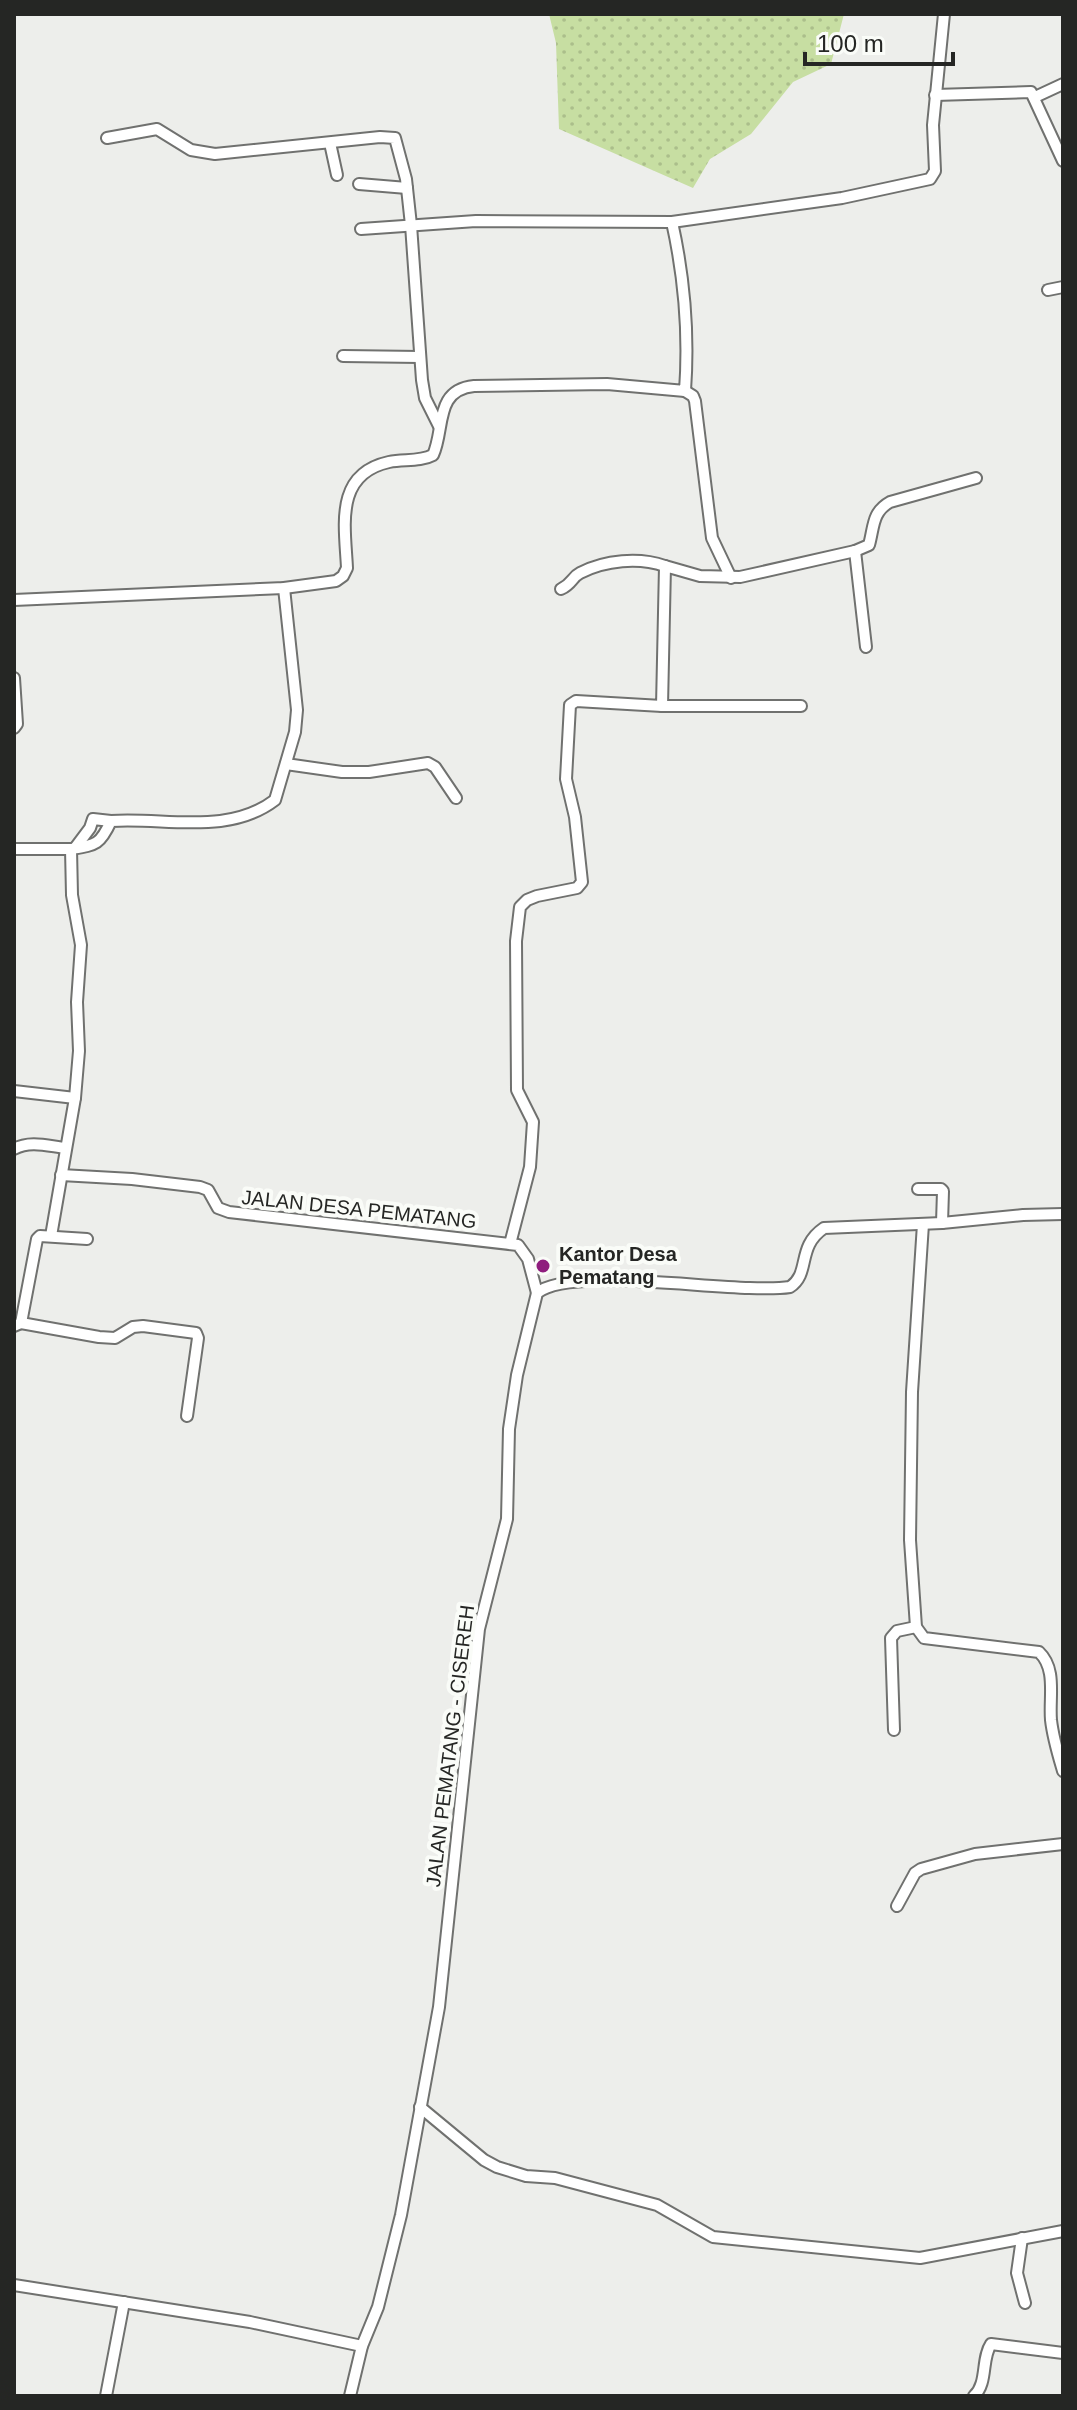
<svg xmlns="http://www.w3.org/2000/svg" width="1077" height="2410" viewBox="0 0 1077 2410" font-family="Arial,sans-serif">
	<defs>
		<pattern id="green-dots" width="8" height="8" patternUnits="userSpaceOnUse" patternTransform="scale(2)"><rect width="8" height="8" fill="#c7dea2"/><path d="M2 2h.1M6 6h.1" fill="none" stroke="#abbe8b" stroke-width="1.8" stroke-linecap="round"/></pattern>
	</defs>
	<rect width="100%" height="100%" fill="#edeeeb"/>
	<path fill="url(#green-dots)" d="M549 14H844L831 64 793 82 751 134 710 159 693 188 559 129 556 43Z"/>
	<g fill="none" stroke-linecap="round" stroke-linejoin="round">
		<defs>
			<g id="street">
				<path d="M935 95 1031 92 1063 161"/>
				<path d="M1035 97 1063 84"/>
				<path d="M107 138 157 129 191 150 215 154 380 137 395 138 406 179 411 225 422 380 425 398 439 426"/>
				<path d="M330 143 337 175"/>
				<path d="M359 184 407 188"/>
				<path d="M361 229 476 221 672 222"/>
				<path d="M1048 290 1063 287"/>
				<path d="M343 356 420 357"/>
				<path d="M685 391 693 396 695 401 712 538 731 578"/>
				<path d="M855 551 866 647"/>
				<path d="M561 589C572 584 572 577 580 573 605 560 639 557 665 566"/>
				<path d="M14 600 284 588 336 581 343 576 347 568C345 526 334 474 389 462 404 459 420 462 433 455 445 429 434 390 474 386L607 384 685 391C689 336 684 276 672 222L842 198 930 179 935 171 933 125 944 14"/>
				<path d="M14 678 17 724 14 728"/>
				<path d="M662 706H801"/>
				<path d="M286 764 342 772H369L428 763 435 767 456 798"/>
				<path d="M75 848 90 828 93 819 111 821"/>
				<path d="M14 849H71L72 895 81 945 77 1002 79 1051 75 1098 51 1236"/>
				<path d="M71 849C96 845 100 845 111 821 165 817 228 836 275 800L295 732 297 710 284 588"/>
				<path d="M14 1091 75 1098"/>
				<path d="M14 1149C30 1140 48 1146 65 1148"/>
				<path d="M61 1175 132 1179 200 1187 208 1190 218 1208 229 1212 518 1245 528 1259 537 1293"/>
				<path d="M918 1189H941L943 1191 942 1223"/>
				<path d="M923 1224 912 1392 910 1540 916 1627 924 1638 1039 1652C1057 1669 1049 1697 1051 1720 1053 1738 1058 1754 1063 1771"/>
				<path d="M510 1244 530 1167 533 1122 517 1090 516 941 520 907 527 900 537 896 577 888 582 882 575 817 566 779 570 705 576 701 662 706 665 566 700 576 740 577 855 551 869 545C874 527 872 512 890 502L976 478"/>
				<path d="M21 1323 99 1337 115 1338 133 1327 143 1326 196 1333 198 1338 187 1416"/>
				<path d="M14 1326 21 1323 37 1239 40 1236 87 1239"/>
				<path d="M894 1730 891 1638 897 1631 916 1627"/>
				<path d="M897 1906 915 1873 921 1869 975 1854 1063 1844"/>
				<path d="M420 2107 484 2160 497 2167 526 2176 555 2178 657 2205 713 2237 920 2258 1063 2231"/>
				<path d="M1022 2238 1017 2273 1025 2303"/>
				<path d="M14 2285 250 2322 362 2346"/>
				<path d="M106 2396 124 2302"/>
				<path d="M350 2396 362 2346 378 2307 401 2215 439 2007 479 1629 507 1519 509 1429 517 1375 537 1293C571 1264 738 1295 790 1287 811 1273 796 1247 824 1228L942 1223 1023 1215 1063 1214"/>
				<path d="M974 2396C988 2383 981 2359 991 2344L1063 2353"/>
			</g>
		</defs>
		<use href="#street" stroke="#70716f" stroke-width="14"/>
		<use href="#street" stroke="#fff" stroke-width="10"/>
	</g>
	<circle fill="#8f1d7e" stroke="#fafcf8" stroke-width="3" cx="543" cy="1266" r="8"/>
	<g text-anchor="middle" stroke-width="8" stroke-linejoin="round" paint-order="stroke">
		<g font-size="20" fill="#252624" stroke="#fafcf8">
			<text transform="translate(359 1209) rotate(6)" y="7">JALAN DESA PEMATANG</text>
			<text transform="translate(450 1746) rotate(-83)" y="7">JALAN PEMATANG - CISEREH</text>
		</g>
		<g font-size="20" font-weight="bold" fill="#252624" stroke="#fafcf8" text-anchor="start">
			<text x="559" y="1261">Kantor Desa<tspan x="559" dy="23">Pematang</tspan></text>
		</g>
	</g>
	<rect width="1077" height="2410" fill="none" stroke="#252624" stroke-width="32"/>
	<path d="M805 52v12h148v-12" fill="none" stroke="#252624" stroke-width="4"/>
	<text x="817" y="52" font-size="24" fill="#252624" stroke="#fafcf8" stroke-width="6" paint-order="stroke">100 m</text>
</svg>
